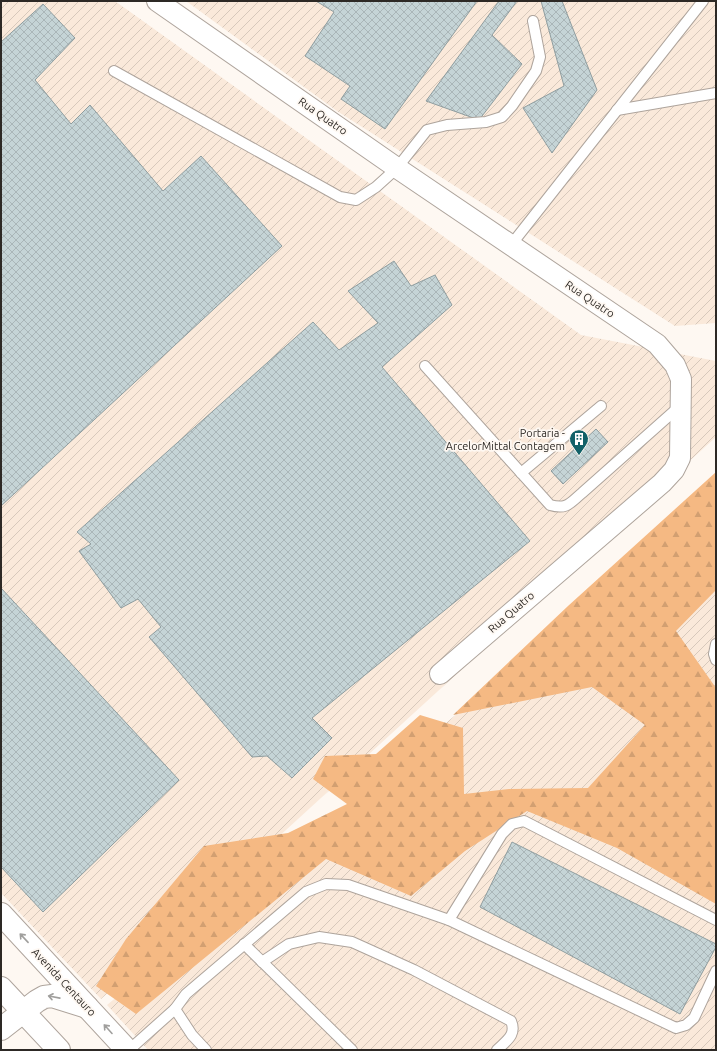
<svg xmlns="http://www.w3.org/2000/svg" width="717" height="1051" viewBox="0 0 717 1051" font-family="Ubuntu,sans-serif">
	<defs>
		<pattern id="industrial-furrows" width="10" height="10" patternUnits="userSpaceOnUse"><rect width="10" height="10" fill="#fae9da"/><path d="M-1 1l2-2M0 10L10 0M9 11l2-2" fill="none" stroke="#d7c8bb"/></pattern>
		<pattern id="forest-firs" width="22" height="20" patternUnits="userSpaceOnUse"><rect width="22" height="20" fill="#f5b983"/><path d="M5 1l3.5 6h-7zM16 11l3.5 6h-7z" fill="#d29f71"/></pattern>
		<pattern id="building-cross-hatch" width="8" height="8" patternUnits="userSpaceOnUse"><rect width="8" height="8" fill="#c5d4d6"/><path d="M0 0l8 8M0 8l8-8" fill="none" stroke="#aab6b8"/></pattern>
	</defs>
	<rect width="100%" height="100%" fill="#fef8f2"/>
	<g fill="url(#industrial-furrows)">
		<path d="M1 1H115L581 335 716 361V437L101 999 1 893Z"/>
		<path d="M186 1H716V323L675 326 337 111Z"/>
		<path d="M716 491V1050H148L107 1005 642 560Z"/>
	</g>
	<path fill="url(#forest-firs)" d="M716 472V590L676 631 716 688V904L617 848 527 811 465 851 411 896 326 859 136 1014 96 986 126 939 204 846 288 833 347 804 313 779 325 756 376 754 420 715 463 728 464 794 509 789 588 788 645 725 592 687 453 715 568 606Z"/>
	<g fill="url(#building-cross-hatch)" stroke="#8f9d9f">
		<path d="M316 1H477L385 129 341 99 350 86 305 56 334 12Z"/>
		<path d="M499 1H517L492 35 522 64 479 120 426 101Z"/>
		<path d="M541 1H562L597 90 552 153 523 108 564 86Z"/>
		<path d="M43 4 75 38 35 80 71 124 90 105 163 191 201 156 282 246 1 506V42Z"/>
		<path d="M394 261 411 286 435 275 452 305 382 367 530 541 312 718 332 738 292 778 267 756 252 757 149 637 161 627 138 599 121 608 79 551 91 544 77 532 313 322 339 350 378 323 348 291Z"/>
		<path d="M596 429 608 442 563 484 551 471Z"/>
		<path d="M1 588 179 780 43 912 1 867Z"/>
		<path d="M512 842 716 944V947L680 1014 480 907Z"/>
	</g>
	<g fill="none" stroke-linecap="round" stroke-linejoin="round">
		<defs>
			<g id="service">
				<path d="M114 71 340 197 356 200 376 187 397 168 427 130 447 125 486 122 502 117 512 106 536 71 540 57 533 21"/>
				<path d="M617 110 716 93"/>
				<path d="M511 245 703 1"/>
				<path d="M425 366 550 505C567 510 570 503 582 493L680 406"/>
				<path d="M521 473 601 406"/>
				<path d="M716 644 714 654 716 660"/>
				<path d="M449 920 502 834 512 824 524 821 716 920"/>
				<path d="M244 944 352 1050"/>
				<path d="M262 962 289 944 319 937 352 942 414 970 511 1021C517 1035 506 1041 497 1050"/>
				<path d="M129 1050 175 1009"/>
				<path d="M206 1050 192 1035 175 1009 186 994 306 892 326 884 348 885 449 920 676 1028 686 1025 694 1018 716 971"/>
			</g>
			<path id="minor" d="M157 1 397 168 657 344 675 365 681 379 680 458 674 470 662 483 440 674"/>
			<g id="tertiary">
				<path d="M1 914 127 1050"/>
				<path d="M1 988 59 1050"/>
				<path d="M1 1029 37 1001 44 997 52 996 87 1007"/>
			</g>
		</defs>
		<use href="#service" stroke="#aea49c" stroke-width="12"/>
		<use href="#minor" stroke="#aea49c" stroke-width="22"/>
		<use href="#tertiary" stroke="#aea49c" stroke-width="24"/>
		<use href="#service" stroke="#fff" stroke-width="10"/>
		<use href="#minor" stroke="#fff" stroke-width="20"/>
		<use href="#tertiary" stroke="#fff" stroke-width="22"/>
	</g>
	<defs><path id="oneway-shaft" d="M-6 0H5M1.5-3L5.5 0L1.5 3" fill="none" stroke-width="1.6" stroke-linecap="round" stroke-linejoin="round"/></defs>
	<g stroke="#a09f9d">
		<use href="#oneway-shaft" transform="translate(24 938) rotate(-133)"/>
		<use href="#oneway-shaft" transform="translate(54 997) rotate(-169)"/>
		<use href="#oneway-shaft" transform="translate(108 1029) rotate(-132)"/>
	</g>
	<defs>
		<symbol id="building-pin" viewBox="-11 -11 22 30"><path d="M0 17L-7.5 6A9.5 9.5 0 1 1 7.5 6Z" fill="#116168" stroke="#fef8f2"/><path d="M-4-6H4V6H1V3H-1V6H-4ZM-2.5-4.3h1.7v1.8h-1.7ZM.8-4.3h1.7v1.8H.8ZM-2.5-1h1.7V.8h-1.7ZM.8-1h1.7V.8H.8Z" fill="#fff"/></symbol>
	</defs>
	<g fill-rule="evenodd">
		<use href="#building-pin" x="568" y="428" width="22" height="30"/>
	</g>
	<g text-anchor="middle" stroke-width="3.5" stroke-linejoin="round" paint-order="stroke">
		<g font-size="11" fill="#2d2925" stroke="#fef8f2">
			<text transform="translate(323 116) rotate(35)" y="4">Rua Quatro</text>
			<text transform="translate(590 299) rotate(34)" y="4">Rua Quatro</text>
			<text transform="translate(511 612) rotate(-41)" y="4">Rua Quatro</text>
			<text transform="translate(64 982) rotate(47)" y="4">Avenida Centauro</text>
		</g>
		<g font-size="11" fill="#2d2925" stroke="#fef8f2" text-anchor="end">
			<text x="565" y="437">Portaria -<tspan x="565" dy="13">ArcelorMittal Contagem</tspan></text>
		</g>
	</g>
	<rect width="717" height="1051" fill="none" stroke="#2d2925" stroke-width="4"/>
</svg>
